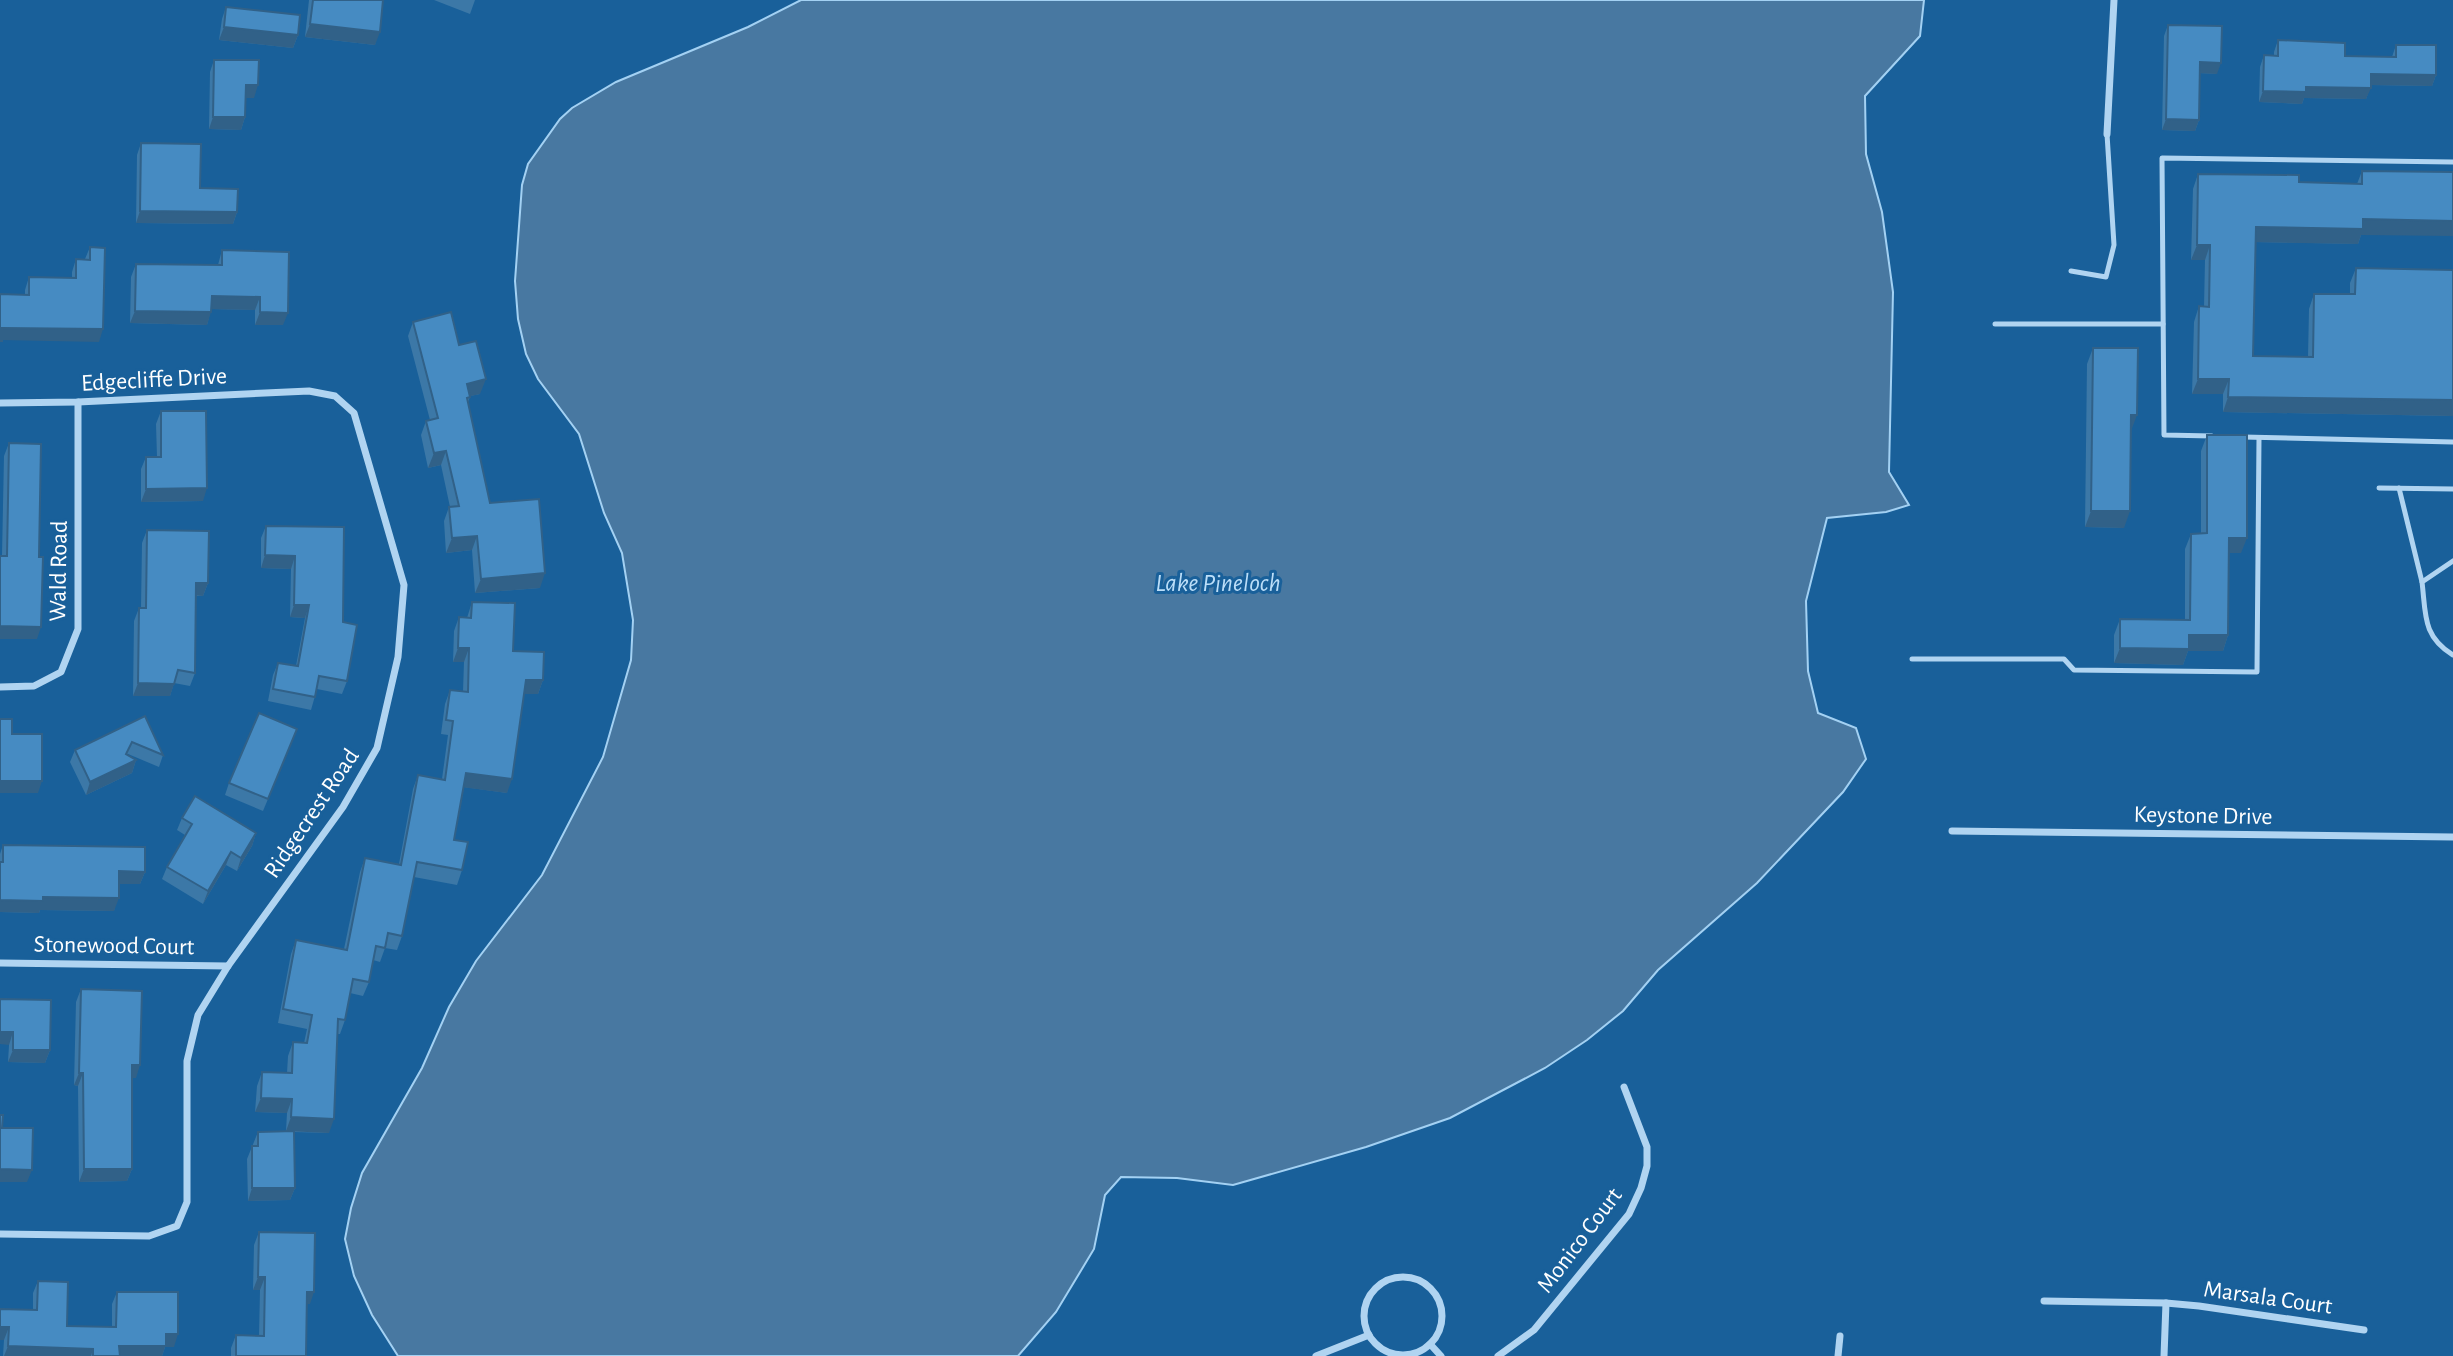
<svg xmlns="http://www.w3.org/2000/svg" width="2453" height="1356" viewBox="0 0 2453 1356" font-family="'Alegreya Sans',sans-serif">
	<rect width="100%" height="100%" fill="#19609a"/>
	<path fill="#4878a1" stroke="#a3d1f3" stroke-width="2" d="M801 0H1924L1920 36 1865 96 1866 154 1882 212 1893 292 1889 472 1909 505 1886 512 1827 518 1806 601 1808 671 1818 713 1856 728 1866 759 1843 792 1757 883 1658 970 1623 1011 1587 1040 1545 1068 1450 1118 1366 1147 1233 1185 1177 1178 1121 1177 1105 1195 1094 1249 1056 1312 1018 1356H398L372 1315 354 1276 345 1239 351 1208 362 1173 422 1068 449 1007 476 961 542 875 603 757 631 660 633 620 622 553 604 513 579 434 538 379 526 354 518 319 515 281 522 185 528 164 560 119 572 108 616 82 748 27Z"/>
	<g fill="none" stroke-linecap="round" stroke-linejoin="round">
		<g stroke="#b0d4f1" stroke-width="5">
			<path d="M2071 271 2106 277 2114 245 2107 134"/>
			<path d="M1995 324H2163"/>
			<path d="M2212 436 2164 435 2162 158 2453 162"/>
			<path d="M2243 437 2453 442"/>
			<path d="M2379 488 2453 489"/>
			<path d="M2399 488 2422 582"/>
			<path d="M2453 561 2422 582C2426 614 2422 636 2453 655"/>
			<path d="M1912 659H2064L2074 670 2257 672 2259 438"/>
		</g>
		<g stroke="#b0d4f1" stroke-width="7">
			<path d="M2107 134 2114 0"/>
			<path d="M0 403 78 402 309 391 335 396 354 413 404 585 398 657 377 748 343 807 228 966 198 1015 187 1061V1202L177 1226 149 1236 0 1234"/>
			<path d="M0 687 34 686 61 672 78 629V402"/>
			<path d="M1952 831 2453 837"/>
			<path d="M0 963 228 966"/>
			<circle cx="1403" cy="1316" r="39"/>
			<path d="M2044 1301 2166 1303 2199 1306 2364 1330"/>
			<path d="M1430 1344 1441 1356"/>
			<path d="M1316 1356 1369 1335"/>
			<path d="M1498 1356 1534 1330 1629 1214 1641 1188 1647 1166V1147L1624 1087"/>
			<path d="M1838 1356 1840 1336"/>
			<path d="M2164 1356 2166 1303"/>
		</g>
	</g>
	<g fill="#3c78a7">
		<path d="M309 0H383L375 45 305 37Z"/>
		<path d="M434 0H475L470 14Z"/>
		<path d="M226 7 298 35 293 48 219 40 222 19Z"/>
		<path d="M2168 25 2217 74 2199 73V120L2195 131 2162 130 2164 36Z"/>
		<path d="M2278 40 2345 56 2392 57 2396 45 2436 75 2432 86 2371 85 2366 99 2304 98 2302 104 2259 102 2260 67 2264 55H2274V52Z"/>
		<path d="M214 60 254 98H246L245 117 241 130 209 129 210 72Z"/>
		<path d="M141 143 200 188 237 212 233 224 136 223 137 155Z"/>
		<path d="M2362 171 2361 235 2358 244 2255 242 2253 356 2308 357 2309 309 2314 294H2350V283L2356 268 2453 416 2223 412V394H2192L2194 322 2199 306 2204 307 2205 260H2191L2193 189 2198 174 2299 182 2357 184Z"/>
		<path d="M90 247 99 342 0 294H25V290L29 277 72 278V272L76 259H85Z"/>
		<path d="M222 250 283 325H255V310L211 309 207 325 130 323 131 277 136 264 218 265Z"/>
		<path d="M413 322 459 345 480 394 470 396 468 403 490 503 540 588 475 593 472 550 446 553 444 521 449 507H450L441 465 428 468 421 435 426 421 430 420 408 336Z"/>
		<path d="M2093 348 2131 431 2124 528 2085 527 2087 364Z"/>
		<path d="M161 411 203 501 141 502V469L146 457H157L156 424Z"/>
		<path d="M2207 435 2241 553H2229L2228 635 2223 651H2188L2183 665 2114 663V635L2120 619 2185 620V549L2191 534 2201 533V451Z"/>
		<path d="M9 443 37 639 2 556 4 456Z"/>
		<path d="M266 526 344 527 343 622 347 681 342 694 317 689 311 710 268 701 273 675 278 663 296 666 305 618 290 617 291 569 261 568V538Z"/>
		<path d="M147 530 208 583 203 596H196L195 673 190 686 174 683 170 696H133L134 621 139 608H141L142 543Z"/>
		<path d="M472 602 513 651 543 680 538 694H524L507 793 464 787 454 840 462 870 457 885 414 877 402 936 397 950 385 948 380 962 373 960 369 982 363 996 350 993 345 1020 340 1034H338L329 1133 294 1132 295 1188 290 1200 248 1201 247 1159 258 1132 286 1131 287 1113 255 1112 257 1086 262 1072 287 1073 288 1056 293 1042 304 1043 307 1029 278 1023 291 954 296 940 344 949 360 872 365 858 399 864 413 789 418 775 442 779 448 735 441 734 445 704 450 690 463 692 464 662H453L454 631 459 617 467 618Z"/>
		<path d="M145 716 163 755 159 767 128 754 127 755 136 760 132 773 86 795 70 762 75 750Z"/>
		<path d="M297 729 263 811 225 795 229 783Z"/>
		<path d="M182 818 256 833 252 846 237 871 226 865 203 904 162 879 167 867 185 835 177 830Z"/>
		<path d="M3 845 145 872 140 884H119L114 911 40 910 39 913 0 912V854Z"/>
		<path d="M81 989 136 1078H132V1169L127 1181 79 1182 78 1086 74 1085 76 1002Z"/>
		<path d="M0 999 50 1050 45 1063 8 1062 9 1045Z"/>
		<path d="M259 1232 310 1304H307L306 1356H231V1348L236 1335 259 1336 260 1290H253L254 1245Z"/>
		<path d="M38 1281 67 1326 112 1327V1304L117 1292 174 1347H165L162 1356H3L4 1340H0V1309L33 1310V1293Z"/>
	</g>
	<g fill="#316188">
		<path d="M310 24 380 32 375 45 305 37Z"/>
		<path d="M224 27 298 35 293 48 219 40Z"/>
		<path d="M2200 62 2221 63 2217 74 2196 73Z"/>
		<path d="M2371 74 2436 75 2432 86 2367 85Z"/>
		<path d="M246 85H258L254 98H241Z"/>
		<path d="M2306 87 2371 88 2366 99 2304 98 2302 104 2259 102 2263 91Z"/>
		<path d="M213 117H245L241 130 209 129Z"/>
		<path d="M2166 119 2199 120 2195 131 2162 130Z"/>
		<path d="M140 211 237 212 233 224 136 223Z"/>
		<path d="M2363 219 2453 221V236L2361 235 2358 244 2250 242 2256 227Z"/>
		<path d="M2197 245H2210L2205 260H2191Z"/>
		<path d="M212 296 260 297 255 310 207 309Z"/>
		<path d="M135 311 211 312 207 325 130 323Z"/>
		<path d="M260 312 288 313 283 325H255Z"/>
		<path d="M2 328 103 329 99 342 0 340Z"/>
		<path d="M486 379 480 394 462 398 467 384Z"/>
		<path d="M2198 379H2229L2223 394H2192Z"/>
		<path d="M2228 397 2453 400V416L2223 412Z"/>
		<path d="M2131 415H2137L2131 431Z"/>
		<path d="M446 451 441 465 428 468 434 453Z"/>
		<path d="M207 488 203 501 141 502 146 489Z"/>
		<path d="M2091 511H2130L2124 528 2085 527Z"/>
		<path d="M477 536 472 550 446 553 452 538Z"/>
		<path d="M2229 538H2247L2241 553H2223Z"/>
		<path d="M265 555 295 556 291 569 261 568Z"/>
		<path d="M545 573 540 588 475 593 481 579Z"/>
		<path d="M196 583H208L203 596 191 595Z"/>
		<path d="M294 605H309L305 618 290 617Z"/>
		<path d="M0 626 41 627 37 639H0Z"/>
		<path d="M2189 635H2228L2223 651H2188L2183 665 2114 663 2120 648Z"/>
		<path d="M458 648H469L464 662H453Z"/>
		<path d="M526 680H543L538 694H521Z"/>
		<path d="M138 683 174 684 170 696H133Z"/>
		<path d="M136 760 132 773 86 795 90 782Z"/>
		<path d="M466 773 512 779 507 793 461 787Z"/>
		<path d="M0 781H42L38 793H0Z"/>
		<path d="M256 833 252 846 237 871 241 858Z"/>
		<path d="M231 852 226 865 203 904 208 891Z"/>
		<path d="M119 871 145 872 140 884H115Z"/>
		<path d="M43 897 119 898 114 911 40 910 39 913 0 912V900Z"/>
		<path d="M0 1032H13L9 1045 0 1044Z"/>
		<path d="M13 1050H50L45 1063 8 1062Z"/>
		<path d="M132 1065H140L136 1078H127Z"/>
		<path d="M79 1073H83L78 1086 74 1085Z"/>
		<path d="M261 1098 292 1099 287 1113 255 1112Z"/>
		<path d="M291 1117 334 1119 329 1133 286 1131Z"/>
		<path d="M0 1169 32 1170 27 1182H0Z"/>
		<path d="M84 1169H132L127 1181 79 1182Z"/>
		<path d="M252 1188H295L290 1200 248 1201Z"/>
		<path d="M258 1277H265L260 1290H253Z"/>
		<path d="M307 1292H314L310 1304H303Z"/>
		<path d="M0 1327H9L4 1340H0Z"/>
		<path d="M166 1334H178L174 1347H165L162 1356H116L119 1346Z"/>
		<path d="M8 1346 93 1349 91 1356H4Z"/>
	</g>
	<g fill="#468bc2" stroke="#316188" stroke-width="2">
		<path d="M313 0H383L380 32 310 24Z"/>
		<path d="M226 7 300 15 298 35 224 27Z"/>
		<path d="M2168 25 2222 26 2221 63 2200 62 2199 120 2166 119Z"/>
		<path d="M2278 40 2345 43V56L2396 57V45H2436V75L2371 74V88L2306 87V92L2263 91 2264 55 2278 56Z"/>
		<path d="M214 60H259L258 85H246L245 117H213Z"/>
		<path d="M141 143 201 144 200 188 238 189 237 212 140 211Z"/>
		<path d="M2362 171 2453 172V221L2363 219V229L2256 227 2253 356 2313 357 2314 294H2355L2356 268 2453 270V400L2228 397 2229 379H2198L2199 306 2209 307 2210 245H2197L2198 174 2299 175V182L2362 184Z"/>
		<path d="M90 247 105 248 103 329 2 328V341H0V294L29 295V277L76 278V259L90 260Z"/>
		<path d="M222 250 289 252 288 313 260 312V297L212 296 211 312 135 311 136 264 222 265Z"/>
		<path d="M451 312 459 345 476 341 486 379 467 384 470 397 467 398 490 503 539 499 545 573 481 579 477 536 452 538 449 507 459 506 446 451 434 453 426 421 438 418 413 322Z"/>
		<path d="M2093 348H2138L2137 415H2131L2130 511H2091Z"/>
		<path d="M161 411H206L207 488 146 489V457H161Z"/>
		<path d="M2207 435H2247V538H2229L2228 635H2189V649L2120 648V619L2190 620 2191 534 2207 533Z"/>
		<path d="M9 443 41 444 39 557H43L41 627 0 626V556H7Z"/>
		<path d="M266 526 344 527 343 622 357 625 347 681 319 676 315 697 273 689 278 663 298 666 309 605H294L295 556 265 555Z"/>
		<path d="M147 530 209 531 208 583H196L195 673 178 670 174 684 138 683 139 608H146Z"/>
		<path d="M472 602 515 603 513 651 544 652 543 680H526L512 779 466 773 454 840 468 842 462 870 417 862 402 936 388 933 385 948 376 946 369 982 353 979 345 1020 338 1019 334 1119 291 1117 292 1099 261 1098 262 1072 292 1073 293 1042 307 1043 312 1015 283 1009 296 940 347 950 365 858 401 865 418 775 445 780 453 721 446 720 450 690 468 692 469 648H458L459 617 471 618Z"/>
		<path d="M259 713 297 729 268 799 229 783Z"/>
		<path d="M145 716 163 755 132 742 126 754 136 760 90 782 75 750Z"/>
		<path d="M0 719H12V734H42V781H0Z"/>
		<path d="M195 796 256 833 241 858 231 852 208 891 167 867 192 824 182 818Z"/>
		<path d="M3 845 145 847V872L119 871V898L43 897V901L0 900V862H3Z"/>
		<path d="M81 989 142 991 140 1065H132V1169H84L83 1073H79Z"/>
		<path d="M0 999 51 1000 50 1050H13V1032H0Z"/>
		<path d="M0 1115H3L2 1128H33L32 1170 0 1169Z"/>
		<path d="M294 1131 295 1188H252V1146H258V1132Z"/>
		<path d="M259 1232 315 1233 314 1292H307L306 1356H236V1335L264 1336 265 1277H258Z"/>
		<path d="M38 1281 68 1282 67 1326 116 1327 117 1292H178V1334H166V1346H119L120 1356H93V1349L8 1346 9 1327H0V1309L37 1310Z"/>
	</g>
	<g text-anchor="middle" stroke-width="6" stroke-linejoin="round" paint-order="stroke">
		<g font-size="24" fill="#fff" stroke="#19609a">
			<text transform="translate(154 379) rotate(-3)" y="8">Edgecliffe Drive</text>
			<text transform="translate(58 571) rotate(-89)" y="8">Wald Road</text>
			<text transform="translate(311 813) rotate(-56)" y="8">Ridgecrest Road</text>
			<text transform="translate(2203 815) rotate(1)" y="8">Keystone Drive</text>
			<text transform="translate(114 945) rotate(1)" y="8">Stonewood Court</text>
			<text transform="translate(1579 1240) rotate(-53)" y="8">Monico Court</text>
			<text transform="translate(2268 1297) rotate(8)" y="8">Marsala Court</text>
		</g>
		<g font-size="26" font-style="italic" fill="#bcdef8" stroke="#19609a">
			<text x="1218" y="591">Lake Pineloch</text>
		</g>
	</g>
</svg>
